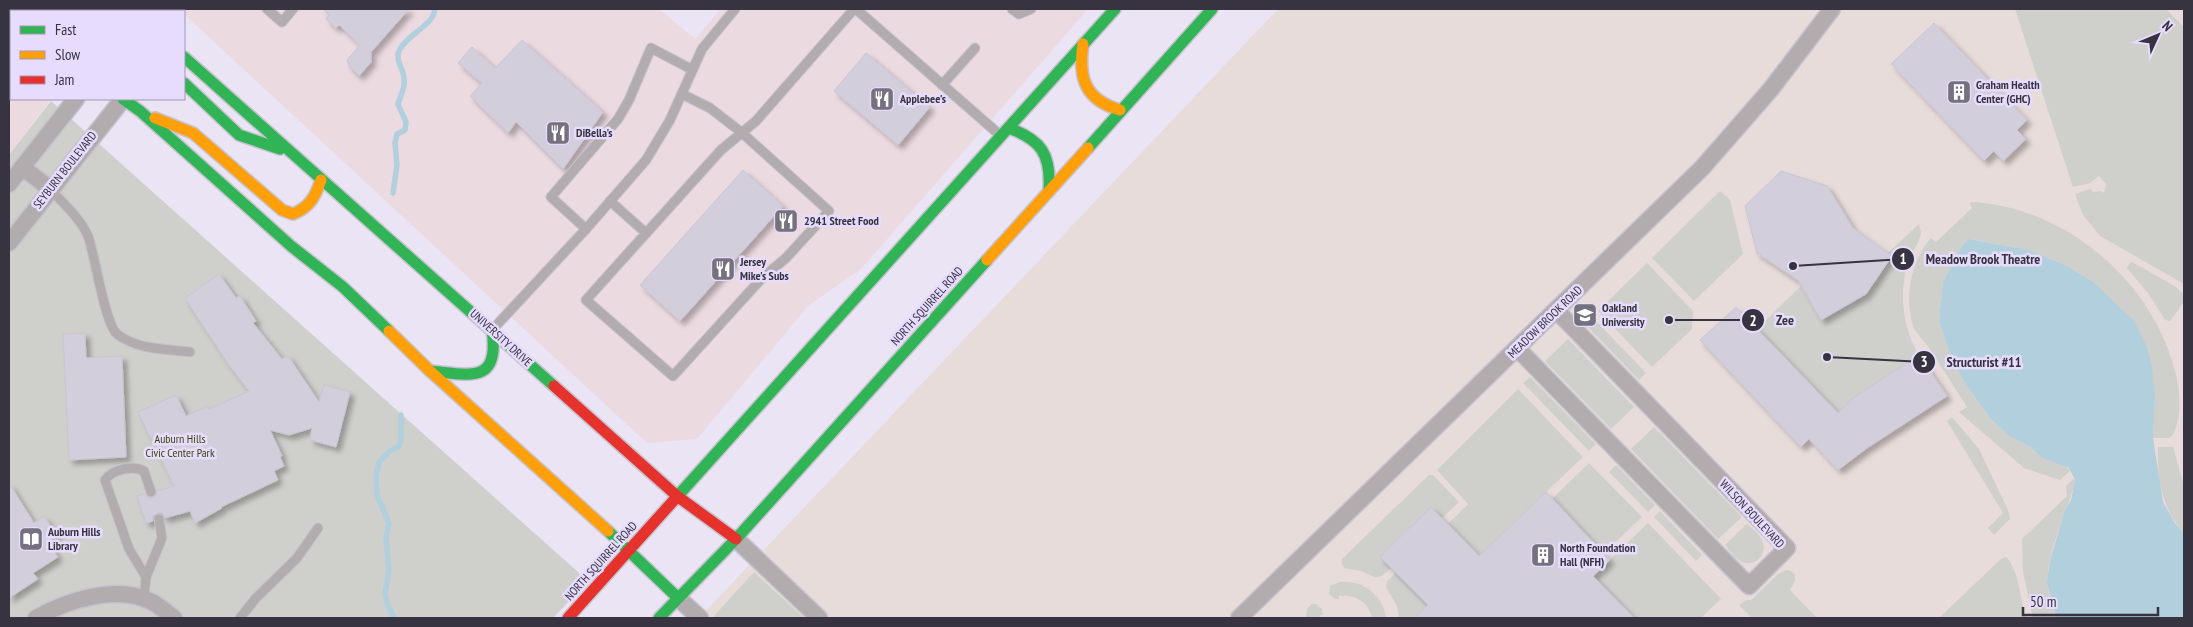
<svg xmlns="http://www.w3.org/2000/svg" width="2193" height="627" viewBox="0 0 2193 627" font-family="'PT Sans Narrow',sans-serif">
	<defs>
		<filter id="shadow"><feDropShadow dx="4.5" dy="4.5" stdDeviation="2.5" flood-color="#0004"/></filter>
	</defs>
	<rect width="100%" height="100%" fill="#eae4f5"/>
	<g fill="#ebdae0">
		<path d="M178 9H659L695 39 721 9H1088L861 269 809 305 697 439 647 443 184 14V11Z"/>
		<path d="M9 35 11 37V99H51L9 155Z"/>
	</g>
	<path fill="#e8dcda" d="M1278 9H2184V618H699Z"/>
	<g fill="#cfcfcb">
		<path d="M2015 9H2166L2184 27V284L2100 236 2083 215 2075 194 2091 189 2093 192 2101 191 2104 193 2106 184 2099 176 2090 183 2073 187Z"/>
		<path d="M51 101 588 581 553 618H9V155Z"/>
		<path d="M1720 191 1730 200 1743 254 1694 301 1652 258Z"/>
		<path d="M1971 202C2062 206 2148 277 2173 364 2180 386 2183 414 2173 435L2169 438H2153L2155 395 2092 281 2065 265 2028 250 1970 239 1962 246 1943 282 1939 321 1949 351 1963 380 1990 418 2009 436 2032 447 2041 457 2055 461 2071 470 2060 480 2024 468 1959 412 1967 407C1954 387 1942 367 1929 348 1924 340 1916 334 1913 326 1904 296 1911 261 1931 238L1936 242 1972 208 1970 204Z"/>
		<path d="M1919 224 1921 233C1919 245 1910 254 1907 265 1899 294 1903 330 1919 355L1853 398 1838 413 1757 329 1801 286 1821 320 1866 294 1892 256 1888 253Z"/>
		<path d="M2132 262 2176 287 2184 295V302L2170 321 2165 320 2148 293 2127 268 2129 264Z"/>
		<path d="M1647 263 1693 311 1692 329 1652 367 1598 311Z"/>
		<path d="M1592 317 1646 373 1639 380 1585 324Z"/>
		<path d="M1568 339 1634 407 1611 429 1545 361Z"/>
		<path d="M1530 377 1596 444 1589 451 1523 383Z"/>
		<path d="M1518 389 1583 457 1479 556 1448 524 1468 504 1437 470Z"/>
		<path d="M1952 417 1979 449 2008 510 2010 519 1994 535 1988 528 2003 513 1947 421Z"/>
		<path d="M1654 427 1742 517 1718 539 1631 449Z"/>
		<path d="M2158 447H2173L2184 486V534C2162 507 2157 481 2158 447Z"/>
		<path d="M1589 463 1642 517 1604 553 1552 499Z"/>
		<path d="M1616 465 1655 505 1648 512 1609 472Z"/>
		<path d="M1429 475H1433L1459 502 1442 518 1431 507 1381 556 1391 568C1374 584 1378 576 1360 571 1355 569 1350 570 1344 568L1342 564V559Z"/>
		<path d="M2073 479 2075 480C2069 513 2045 551 2048 584 2048 596 2053 607 2056 618H2033L2023 572 2022 539 2067 496 2066 486Z"/>
		<path d="M1660 511 1702 555 1696 561 1654 517Z"/>
		<path d="M1648 523 1721 599 1701 618H1634L1593 576Z"/>
		<path d="M1747 524C1753 529 1760 535 1763 542 1767 555 1755 567 1742 562 1735 559 1730 551 1725 545Z"/>
		<path d="M2006 557C2018 566 2021 603 2026 618H1939L2001 559Z"/>
		<path d="M1786 570 1791 571 1795 575V581L1790 590 1817 618H1752L1739 605 1746 600H1751L1778 574Z"/>
		<path d="M754 572 804 618H716L714 616Z"/>
		<path d="M1396 573 1428 605 1415 618H1399L1397 606 1386 587 1387 581Z"/>
		<path d="M1340 582C1363 580 1383 595 1386 618H1372C1369 602 1355 594 1339 596V599H1335L1329 594 1330 586Z"/>
		<path d="M1312 604H1316L1322 609 1323 615 1321 614 1320 618H1306L1307 609Z"/>
	</g>
	<path fill="#b1cfdd" d="M1969 239 2028 250 2065 265 2092 281 2134 321 2147 347 2152 368 2155 395 2153 438 2163 502 2175 523 2184 534V618H2056L2047 583 2050 560 2065 511 2071 500 2075 480 2069 468 2041 457 2031 447 2009 436 1990 418 1963 380 1949 351 1939 321 1943 282 1962 246Z"/>
	<g fill="none" stroke-linecap="round" stroke-linejoin="round">
		<g stroke="#b1cfdd" stroke-width="5.5">
			<path d="M393 193 397 165 395 143 397 134 405 130 406 122 398 104C400 96 406 88 404 78 403 67 394 59 400 49 410 32 433 26 435 9"/>
			<path d="M394 618 387 603 385 594 389 570 386 539 389 523 377 495 376 477 379 462 390 451 398 447 401 441V415"/>
		</g>
	</g>
	<g fill="#d3cedc" stroke="#cac5d2" filter="url(#shadow)">
		<path d="M323 9H409L371 52V62L359 76 349 66 347 60 360 45 339 25 336 28 326 19 329 15Z"/>
		<path d="M1934 23 2027 120 2017 130 2026 139 2003 161 1994 151 1984 161 1891 64Z"/>
		<path d="M522 40 603 112 563 169 516 122 508 133 470 96 482 83 458 63 472 47 495 68Z"/>
		<path d="M866 53 930 107 898 145 834 91Z"/>
		<path d="M743 170 783 206 680 321 640 285Z"/>
		<path d="M1781 171 1827 186 1853 228 1892 256 1866 294 1821 320 1799 281 1757 253 1745 206Z"/>
		<path d="M219 274 236 298 240 296 256 321 253 323 282 359 288 356 319 402 324 385 350 392 336 447 310 440 312 428 289 435 270 430 282 456 280 457 284 466 274 471 278 480 221 507 222 508 195 523 190 511 165 518 162 513H158L153 516V521L146 523 137 496 145 494 147 497 152 498 156 496 157 491 174 486 138 412 176 395 186 416 207 406 209 409 249 391 229 365 185 298Z"/>
		<path d="M1736 307 1838 413 1853 398 1919 355 1947 396 1867 448 1838 470 1809 439 1801 447 1700 340Z"/>
		<path d="M85 333 86 358 122 356 126 457 69 460 63 334Z"/>
		<path d="M9 483 34 523 44 516 57 536 48 542 58 557 33 573 38 579 9 598Z"/>
		<path d="M1546 492 1610 560 1593 576 1634 618H1415L1428 605 1380 557 1431 507 1479 556Z"/>
	</g>
	<g fill="none" stroke-linecap="round" stroke-linejoin="round">
		<defs>
			<g id="lane">
				<path d="M267 9 282 22 293 9"/>
				<path d="M856 9 1001 136"/>
				<path d="M1012 9 1019 14 1031 9"/>
				<path d="M942 85 975 48"/>
				<path d="M682 94 710 108 741 132 829 211 786 258 762 278 673 376 586 300 721 150 756 121 854 9"/>
				<path d="M50 189C63 203 80 218 88 236 95 255 105 325 117 334 138 350 165 349 190 352"/>
				<path d="M610 201 646 233"/>
				<path d="M586 229 551 197 618 119 629 100 651 48 691 69"/>
				<path d="M492 330 586 229 646 160 670 120 702 49 735 9"/>
				<path d="M146 577 162 538 159 519"/>
				<path d="M144 599 146 577 129 549 105 480C113 469 133 465 144 471L151 492"/>
				<path d="M240 618 256 598 297 558 318 528"/>
			</g>
			<g id="street">
				<path d="M22 167 50 189"/>
				<path d="M9 184 76 99"/>
				<path d="M9 243 123 99"/>
				<path d="M1517 348 1749 586 1787 548 1556 310"/>
				<path d="M736 539 819 618"/>
				<path d="M678 598 700 618"/>
				<path d="M36 618C68 600 117 584 152 602 160 606 167 613 174 618"/>
				<path d="M1239 618 1702 168 1771 89 1832 9"/>
			</g>
			<g id="fast">
				<path d="M20 9 23 11"/>
				<path d="M184 57 554 386"/>
				<path d="M184 83 239 135 280 149"/>
				<path d="M123 99 140 111 291 246 343 287 389 331"/>
				<path d="M1009 128C1041 140 1051 154 1049 189"/>
				<path d="M1088 148 1212 9"/>
				<path d="M430 371C471 375 500 384 492 330"/>
				<path d="M675 499 1115 9"/>
				<path d="M608 531 678 598"/>
				<path d="M659 618 736 539 987 260"/>
			</g>
			<g id="slow">
				<path d="M130 9 133 11"/>
				<path d="M1083 44C1078 78 1085 100 1120 110"/>
				<path d="M155 118 193 133 282 210 293 214C310 207 315 197 321 180"/>
				<path d="M987 260 1088 148"/>
				<path d="M389 331 430 371 608 531"/>
			</g>
			<g id="jam">
				<path d="M554 386 677 496 736 539"/>
				<path d="M568 618 675 499"/>
			</g>
		</defs>
		<use href="#lane" stroke="#c7c2cf" stroke-width="11"/>
		<use href="#street" stroke="#c7c2cf" stroke-width="19"/>
		<use href="#fast" stroke="#c7c2cf" stroke-width="14"/>
		<use href="#slow" stroke="#c7c2cf" stroke-width="14"/>
		<use href="#jam" stroke="#c7c2cf" stroke-width="14"/>
		<use href="#lane" stroke="#b2acae" stroke-width="9"/>
		<use href="#street" stroke="#b2acae" stroke-width="16"/>
		<use href="#fast" stroke="#30b455" stroke-width="11"/>
		<use href="#slow" stroke="#ff9f0a" stroke-width="11"/>
		<use href="#jam" stroke="#e5322d" stroke-width="11"/>
	</g>
	<defs>
		<symbol id="building-square" viewBox="-11 -11 22 22"><rect x="-9" y="-9" width="18" height="18" rx="4" fill="#76717f" stroke="#e7dcfd"/><path d="M-4-6H4V6H1V3H-1V6H-4ZM-2.5-4.3h1.7v1.8h-1.7ZM.8-4.3h1.7v1.8H.8ZM-2.5-1h1.7V.8h-1.7ZM.8-1h1.7V.8H.8Z" fill="#fff"/></symbol>
		<symbol id="restaurant-square" viewBox="-11 -11 22 22"><rect x="-9" y="-9" width="18" height="18" rx="4" fill="#76717f" stroke="#e7dcfd"/><path d="M-5-6h1v4h1v-4h1v4h1v-4h1v5L-1.5 .5V6h-2V.5L-5-1ZM5-6V6H3V1.5H1.5Q1.5-4 5-6Z" fill="#fff"/></symbol>
		<symbol id="university-square" viewBox="-11 -11 22 22"><rect x="-9" y="-9" width="18" height="18" rx="4" fill="#76717f" stroke="#e7dcfd"/><path d="M0-5L7-2L0 1L-7-2ZM-4 1L0 2.5L4 1V4Q0 6-4 4Z" fill="#fff"/></symbol>
		<symbol id="library-square" viewBox="-11 -11 22 22"><rect x="-9" y="-9" width="18" height="18" rx="4" fill="#76717f" stroke="#e7dcfd"/><path d="M-6-4Q-3-5.5-.7-3.5V5Q-3 3-6 4ZM6-4Q3-5.5 .7-3.5V5Q3 3 6 4Z" fill="#fff"/></symbol>
	</defs>
	<g fill-rule="evenodd">
		<use href="#building-square" x="1945" y="78" width="28" height="28"/>
		<use href="#restaurant-square" x="868" y="85" width="28" height="28"/>
		<use href="#restaurant-square" x="544" y="119" width="28" height="28"/>
		<use href="#restaurant-square" x="772" y="207" width="28" height="28"/>
		<use href="#restaurant-square" x="709" y="255" width="28" height="28"/>
		<use href="#university-square" x="1571" y="301" width="28" height="28"/>
		<use href="#library-square" x="17" y="525" width="28" height="28"/>
		<use href="#building-square" x="1529" y="541" width="28" height="28"/>
	</g>
	<g text-anchor="middle" stroke-width="5" stroke-linejoin="round" paint-order="stroke">
		<g font-size="12" font-weight="bold" fill="#373340" stroke="#e7dcfd" text-anchor="start">
			<text x="1976" y="89">Graham Health<tspan x="1976" dy="14">Center (GHC)</tspan></text>
			<text x="900" y="103">Applebee's</text>
			<text x="576" y="137">DiBella's</text>
			<text x="804" y="225">2941 Street Food</text>
			<text x="740" y="266">Jersey<tspan x="740" dy="14">Mike's Subs</tspan></text>
			<text x="1602" y="312">Oakland<tspan x="1602" dy="14">University</tspan></text>
			<text x="48" y="536">Auburn Hills<tspan x="48" dy="14">Library</tspan></text>
			<text x="1560" y="552">North Foundation<tspan x="1560" dy="14">Hall (NFH)</tspan></text>
		</g>
		<g font-size="12" fill="#373340" stroke="#e7dcfd">
			<text transform="translate(65 170) rotate(-52)" y="4">SEYBURN BOULEVARD</text>
			<text transform="translate(927 306) rotate(-48)" y="4">NORTH SQUIRREL ROAD</text>
			<text transform="translate(1545 322) rotate(-44)" y="4">MEADOW BROOK ROAD</text>
			<text transform="translate(501 338) rotate(42)" y="4">UNIVERSITY DRIVE</text>
			<text transform="translate(1752 514) rotate(47)" y="4">WILSON BOULEVARD</text>
			<text transform="translate(601 561) rotate(-48)" y="4">NORTH SQUIRREL ROAD</text>
		</g>
		<g font-size="12" fill="#3b4407" stroke="#e7dcfd">
			<text x="180" y="443">Auburn Hills<tspan x="180" dy="14">Civic Center Park</tspan></text>
		</g>
	</g>
	<path fill="none" stroke="#373340" stroke-width="2" d="M1793 266L1903 259M1669 320L1753 320M1827 357L1924 362"/>
	<g fill="#373340" stroke="#e7dcfd" stroke-width="2">
		<circle cx="1793" cy="266" r="5"/>
		<circle cx="1669" cy="320" r="5"/>
		<circle cx="1827" cy="357" r="5"/>
		<circle cx="1903" cy="259" r="12"/>
		<circle cx="1753" cy="320" r="12"/>
		<circle cx="1924" cy="362" r="12"/>
	</g>
	<g font-size="15" text-anchor="middle" font-weight="bold" fill="#fff">
		<text x="1903" y="264">1</text>
		<text x="1753" y="326">2</text>
		<text x="1924" y="367">3</text>
	</g>
	<g font-size="14" text-anchor="middle" font-weight="bold" fill="#373340" stroke="#e7dcfd" stroke-width="5" stroke-linejoin="round" paint-order="stroke">
		<text x="1983" y="264">Meadow Brook Theatre</text>
		<text x="1785" y="325">Zee</text>
		<text x="1984" y="367">Structurist #11</text>
	</g>
	<rect width="2193" height="627" fill="none" stroke="#373340" stroke-width="20"/>
	<rect x="10" y="10" width="175" height="90" fill="#e7dcfd" stroke="#a198b1"/>
	<rect x="20" y="26" width="25" height="8" fill="#30b455" stroke="#a198b1"/>
	<text x="55" y="35" font-size="15" fill="#373340">Fast</text>
	<rect x="20" y="51" width="25" height="8" fill="#ff9f0a" stroke="#a198b1"/>
	<text x="55" y="60" font-size="15" fill="#373340">Slow</text>
	<rect x="20" y="76" width="25" height="8" fill="#e5322d" stroke="#a198b1"/>
	<text x="55" y="85" font-size="15" fill="#373340">Jam</text>
	<g transform="translate(2158 35) rotate(46)" stroke="#e7dcfd" stroke-width="4" paint-order="stroke">
	<path d="M0-4L9 19L0 12L-9 19Z" fill="#373340"/>
	<text y="-8" font-size="14" font-weight="bold" text-anchor="middle" fill="#373340">N</text>
	</g>
	<path d="M2023 607v8h135v-8" fill="none" stroke="#373340" stroke-width="2.5"/>
	<text x="2030" y="607" font-size="15" fill="#373340" stroke="#e7dcfd" stroke-width="4" paint-order="stroke">50 m</text>
</svg>
